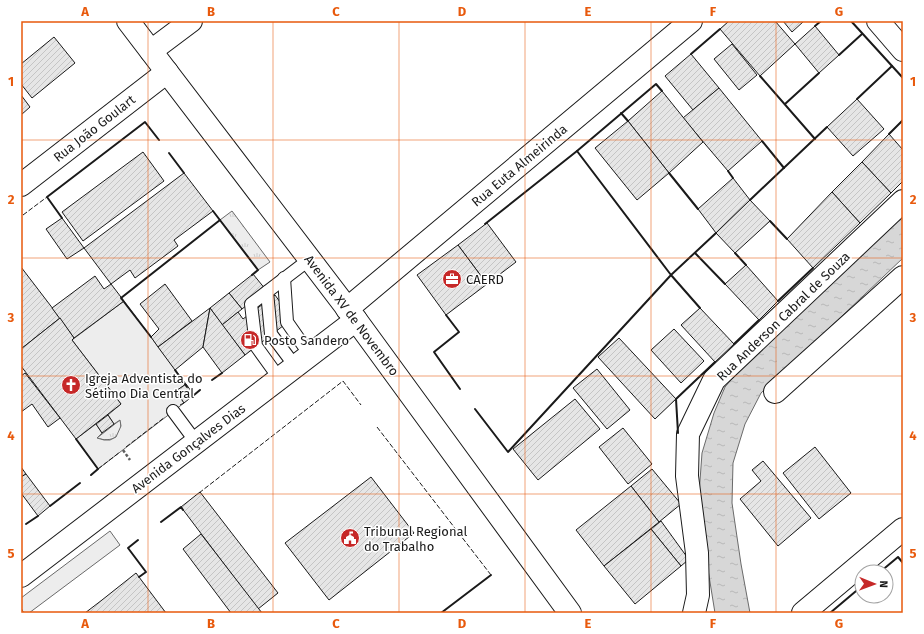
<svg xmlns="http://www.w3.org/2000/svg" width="924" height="634" viewBox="0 0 924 634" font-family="'Fira Sans',sans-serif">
	<defs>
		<pattern id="grass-tufts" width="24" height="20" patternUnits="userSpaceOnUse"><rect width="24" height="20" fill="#ededed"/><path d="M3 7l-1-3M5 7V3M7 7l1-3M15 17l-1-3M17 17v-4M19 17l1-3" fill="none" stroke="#cbcbcb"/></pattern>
		<pattern id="water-ripples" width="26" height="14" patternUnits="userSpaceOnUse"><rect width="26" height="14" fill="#d7d7d7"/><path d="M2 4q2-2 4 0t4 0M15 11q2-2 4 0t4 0" fill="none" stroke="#b8b8b8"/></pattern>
		<pattern id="building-hatch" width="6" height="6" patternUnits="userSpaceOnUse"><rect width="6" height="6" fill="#e6e6e6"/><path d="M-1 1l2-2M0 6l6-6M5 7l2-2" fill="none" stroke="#c5c5c5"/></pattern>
	</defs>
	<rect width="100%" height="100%" fill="#fff"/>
	<g fill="url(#grass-tufts)" stroke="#6a6a6a">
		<path d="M232 211 270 262 258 270 220 220Z"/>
		<path d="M120 420C124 437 111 443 97 438Z"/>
	</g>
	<g fill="#ededed" stroke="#6a6a6a">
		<path d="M124 301 186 384 176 391 184 403 98 469 76 439 96 424 102 433 97 438 104 440H110L116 437 121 426 120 420 114 424 108 415 121 404 72 340Z"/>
		<path d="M110 531 120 545 29 613H24L21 608V598Z"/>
	</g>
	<path fill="url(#water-ripples)" stroke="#6a6a6a" d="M903 212V258L761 393 745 424 733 463 732 503 741 564 750 613H715L698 508 702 453 714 413 725 387 746 362Z"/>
	<g fill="url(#building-hatch)" stroke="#1a1a1a">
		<path d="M729 21H775L795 44 760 76 720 29Z"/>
		<path d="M783 21H804L792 32Z"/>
		<path d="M815 26 839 55 819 73 795 44Z"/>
		<path d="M54 37 75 63 32 98 21 84V64Z"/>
		<path d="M732 44 757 75 739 90 714 59Z"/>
		<path d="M691 54 719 88 693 110 665 76Z"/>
		<path d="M719 88 762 141 728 171 683 118Z"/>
		<path d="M662 91 703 142 669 173 628 121Z"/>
		<path d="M21 95 30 107 21 115Z"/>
		<path d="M857 99 884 129 853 156 827 127Z"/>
		<path d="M628 121 669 173 637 200 595 148Z"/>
		<path d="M889 134 903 150V181L891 193 862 162Z"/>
		<path d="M143 152 164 181 83 241 62 212Z"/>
		<path d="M862 162 891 193 860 223 832 192Z"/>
		<path d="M184 173 213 211 174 240 178 246 135 278 130 270 111 284 84 248Z"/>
		<path d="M733 178 750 200 716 233 698 209Z"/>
		<path d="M832 192 860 223 813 268 787 239Z"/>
		<path d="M750 200 770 221 735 253 716 233Z"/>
		<path d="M62 218 84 248 67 259 46 229Z"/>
		<path d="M487 223 516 262 487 284 458 245Z"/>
		<path d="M458 245 487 284 446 315 417 275Z"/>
		<path d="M746 265 778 301 759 320 725 284Z"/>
		<path d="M21 267 60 318 21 349Z"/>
		<path d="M253 274 266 290 242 309 229 293Z"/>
		<path d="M95 276 104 289 111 284 124 301 74 338 52 308Z"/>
		<path d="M165 284 192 321 158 347 151 337 159 329 140 304Z"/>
		<path d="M229 293 242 309 222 325 210 308Z"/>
		<path d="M275 295 292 319 245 355 222 325 238 312 243 319Z"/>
		<path d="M210 308 203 347 175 370 158 347Z"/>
		<path d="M210 308 245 355 222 373 203 347Z"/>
		<path d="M700 308 734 344 715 362 681 325Z"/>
		<path d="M60 318 74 338 72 340 121 404 76 439 21 366V349Z"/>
		<path d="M674 329 704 361 681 383 651 350Z"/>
		<path d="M619 338 676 399 655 419 598 357Z"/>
		<path d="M597 369 630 410 607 429 573 388Z"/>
		<path d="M25 373 60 418 48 427 32 404 21 412V376Z"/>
		<path d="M186 384 194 395 184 403 176 391Z"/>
		<path d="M575 399 600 429 538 480 513 449Z"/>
		<path d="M108 415 114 424 102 433 96 424Z"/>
		<path d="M623 428 652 464 628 484 599 447Z"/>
		<path d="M815 447 851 493 819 519 783 473Z"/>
		<path d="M763 461 811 518 778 546 740 499 761 481 752 470Z"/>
		<path d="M21 467 26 474 21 477Z"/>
		<path d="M652 469 681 504 659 522 631 486Z"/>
		<path d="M26 474 50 506 38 516 21 493V477Z"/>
		<path d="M371 477 414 533 329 600 285 543Z"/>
		<path d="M631 486 659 522 604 566 576 530Z"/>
		<path d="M200 492 278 593 258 609 181 507Z"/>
		<path d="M661 521 687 557 688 560 681 566 651 529Z"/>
		<path d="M651 529 681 566 635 604 604 566Z"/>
		<path d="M201 534 262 613H231L183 549Z"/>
		<path d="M136 573 166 613H85L102 600Z"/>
	</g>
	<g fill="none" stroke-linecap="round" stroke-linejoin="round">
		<defs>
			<g id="lane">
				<path d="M284 278 287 322 310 355"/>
				<path d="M267 292 271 334 295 366"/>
				<path d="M279 378 256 346 251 304 310 259"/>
				<path d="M173 411 196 442"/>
			</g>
			<g id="street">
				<path d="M878 21 903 50"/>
				<path d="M151 51 191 21"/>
				<path d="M21 185 167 72"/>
				<path d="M347 309 691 21"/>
				<path d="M775 392 903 277"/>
				<path d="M694 613 698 595 697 553 687 476 688 434 714 380 903 201"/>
				<path d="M803 613 903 529"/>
			</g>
			<g id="secondary">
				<path d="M128 21 356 320 570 613"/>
				<path d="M21 576 356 320"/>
			</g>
		</defs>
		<use href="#lane" stroke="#1a1a1a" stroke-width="14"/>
		<use href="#street" stroke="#1a1a1a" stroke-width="24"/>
		<use href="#secondary" stroke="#1a1a1a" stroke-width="24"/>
		<path stroke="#5f5f5f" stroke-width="2.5" stroke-dasharray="3 2" stroke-linecap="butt" d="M123 450 130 460"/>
		<use href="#lane" stroke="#fff" stroke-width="12"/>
		<use href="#street" stroke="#fff" stroke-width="22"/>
		<use href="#secondary" stroke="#fff" stroke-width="22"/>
		<g stroke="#1a1a1a" stroke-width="1" stroke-dasharray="5 2" stroke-linecap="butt">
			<path d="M23 215 47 197"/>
			<path d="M180 405 184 403"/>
			<path d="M377 427 491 575"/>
			<path d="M126 447 165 417"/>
			<path d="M98 469 120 452"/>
			<path d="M199 493 343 381 361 405"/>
		</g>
		<g stroke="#1a1a1a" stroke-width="2">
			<path d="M851 21 903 78"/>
			<path d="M815 26 821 21"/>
			<path d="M691 54 720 29"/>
			<path d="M839 55 862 34"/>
			<path d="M760 76 815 139"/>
			<path d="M857 99 892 66"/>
			<path d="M785 104 819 73"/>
			<path d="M621 113 628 121"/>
			<path d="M889 134 903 120"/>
			<path d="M762 141 784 168"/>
			<path d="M577 151 656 84 662 91"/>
			<path d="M169 153 184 173"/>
			<path d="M728 171 733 178"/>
			<path d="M669 173 698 209"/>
			<path d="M750 200 827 127"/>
			<path d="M213 211 258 270 252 275"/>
			<path d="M62 218 47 197 145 122 159 140"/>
			<path d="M770 221 787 239"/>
			<path d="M695 253 725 284"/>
			<path d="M735 253 746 265"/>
			<path d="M778 301 813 268"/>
			<path d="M700 308 671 275 716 233"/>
			<path d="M446 315 459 332 434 352 460 389"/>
			<path d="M151 337 121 298 220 220"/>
			<path d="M734 344 759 320"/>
			<path d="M175 370 187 387"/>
			<path d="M212 380 222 373"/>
			<path d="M192 393 194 395 200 390"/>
			<path d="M475 409 508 452 671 275 577 151 485 224"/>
			<path d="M678 433 676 399 715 362"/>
			<path d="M76 439 98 469 91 475"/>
			<path d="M50 506 80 483"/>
			<path d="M161 522 181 507 183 510"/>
			<path d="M26 524 38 516"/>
			<path d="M138 540 128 548 146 572 139 577"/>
			<path d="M880 572 898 557 903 563"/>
			<path d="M441 613 491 575"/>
			<path d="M830 613 862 586"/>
		</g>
	</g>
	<path fill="none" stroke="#e8590c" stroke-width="1" stroke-opacity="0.55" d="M148 21V613M273 21V613M399 21V613M525 21V613M651 21V613M776 21V613M21 140H903M21 258H903M21 376H903M21 494H903"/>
	<defs>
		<symbol id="office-disc" viewBox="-11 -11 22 22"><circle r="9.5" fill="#c62828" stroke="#fff"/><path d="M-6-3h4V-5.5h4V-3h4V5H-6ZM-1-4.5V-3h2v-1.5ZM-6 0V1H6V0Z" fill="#fff"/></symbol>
		<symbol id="fuel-disc" viewBox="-11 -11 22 22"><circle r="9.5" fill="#c62828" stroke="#fff"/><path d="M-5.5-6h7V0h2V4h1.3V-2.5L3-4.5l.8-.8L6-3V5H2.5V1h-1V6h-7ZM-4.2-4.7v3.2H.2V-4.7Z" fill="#fff"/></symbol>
		<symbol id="church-disc" viewBox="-11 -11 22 22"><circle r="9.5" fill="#c62828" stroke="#fff"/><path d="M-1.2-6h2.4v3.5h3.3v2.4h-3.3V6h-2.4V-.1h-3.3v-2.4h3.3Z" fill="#fff"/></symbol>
		<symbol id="civic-disc" viewBox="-11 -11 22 22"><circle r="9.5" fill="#c62828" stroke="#fff"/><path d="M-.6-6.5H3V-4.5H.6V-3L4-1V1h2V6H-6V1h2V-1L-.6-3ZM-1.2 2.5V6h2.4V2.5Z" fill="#fff"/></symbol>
	</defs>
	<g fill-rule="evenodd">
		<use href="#office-disc" x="441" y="268" width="22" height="22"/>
		<use href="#fuel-disc" x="239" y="329" width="22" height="22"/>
		<use href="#church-disc" x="60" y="374" width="22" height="22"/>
		<use href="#civic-disc" x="339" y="527" width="22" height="22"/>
	</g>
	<g text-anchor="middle" stroke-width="3" stroke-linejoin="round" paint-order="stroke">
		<g font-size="13" fill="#1a1a1a" stroke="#fff">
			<text transform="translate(94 128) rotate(-38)" y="5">Rua João Goulart</text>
			<text transform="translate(519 165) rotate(-40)" y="5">Rua Euta Almeirinda</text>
			<text transform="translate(352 315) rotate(53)" y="5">Avenida XV de Novembro</text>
			<text transform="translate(783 316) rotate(-44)" y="5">Rua Anderson Cabral de Souza</text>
			<text transform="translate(188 448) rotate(-37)" y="5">Avenida Gonçalves Dias</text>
		</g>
		<g font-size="13" fill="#1a1a1a" stroke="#fff" text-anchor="start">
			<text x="466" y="284">CAERD</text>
			<text x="264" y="345">Posto Sandero</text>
			<text x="85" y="383">Igreja Adventista do<tspan x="85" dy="15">Sétimo Dia Central</tspan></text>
			<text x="364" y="536">Tribunal Regional<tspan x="364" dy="15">do Trabalho</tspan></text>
		</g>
	</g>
	<rect width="924" height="634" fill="none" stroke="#ffffff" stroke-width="44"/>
	<g transform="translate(874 584) rotate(91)"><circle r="19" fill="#ffffff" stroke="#a3a3a3"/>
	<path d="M0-3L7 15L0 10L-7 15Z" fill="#c62828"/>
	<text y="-6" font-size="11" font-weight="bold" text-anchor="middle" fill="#1a1a1a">N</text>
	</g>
	<rect x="22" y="22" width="880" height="590" fill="none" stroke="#e8590c" stroke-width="1.5"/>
	<g font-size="13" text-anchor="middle" font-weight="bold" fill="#e8590c">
		<text x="85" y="16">A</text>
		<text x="211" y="16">B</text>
		<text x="336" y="16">C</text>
		<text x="462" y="16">D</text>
		<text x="588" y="16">E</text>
		<text x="713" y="16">F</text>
		<text x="839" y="16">G</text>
		<text x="11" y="86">1</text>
		<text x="913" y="86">1</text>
		<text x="11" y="204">2</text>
		<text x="913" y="204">2</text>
		<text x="11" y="322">3</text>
		<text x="913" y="322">3</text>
		<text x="11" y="440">4</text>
		<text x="913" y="440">4</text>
		<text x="11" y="558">5</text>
		<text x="913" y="558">5</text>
		<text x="85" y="628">A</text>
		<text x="211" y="628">B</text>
		<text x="336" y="628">C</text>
		<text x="462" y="628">D</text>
		<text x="588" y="628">E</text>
		<text x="713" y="628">F</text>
		<text x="839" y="628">G</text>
	</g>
</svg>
